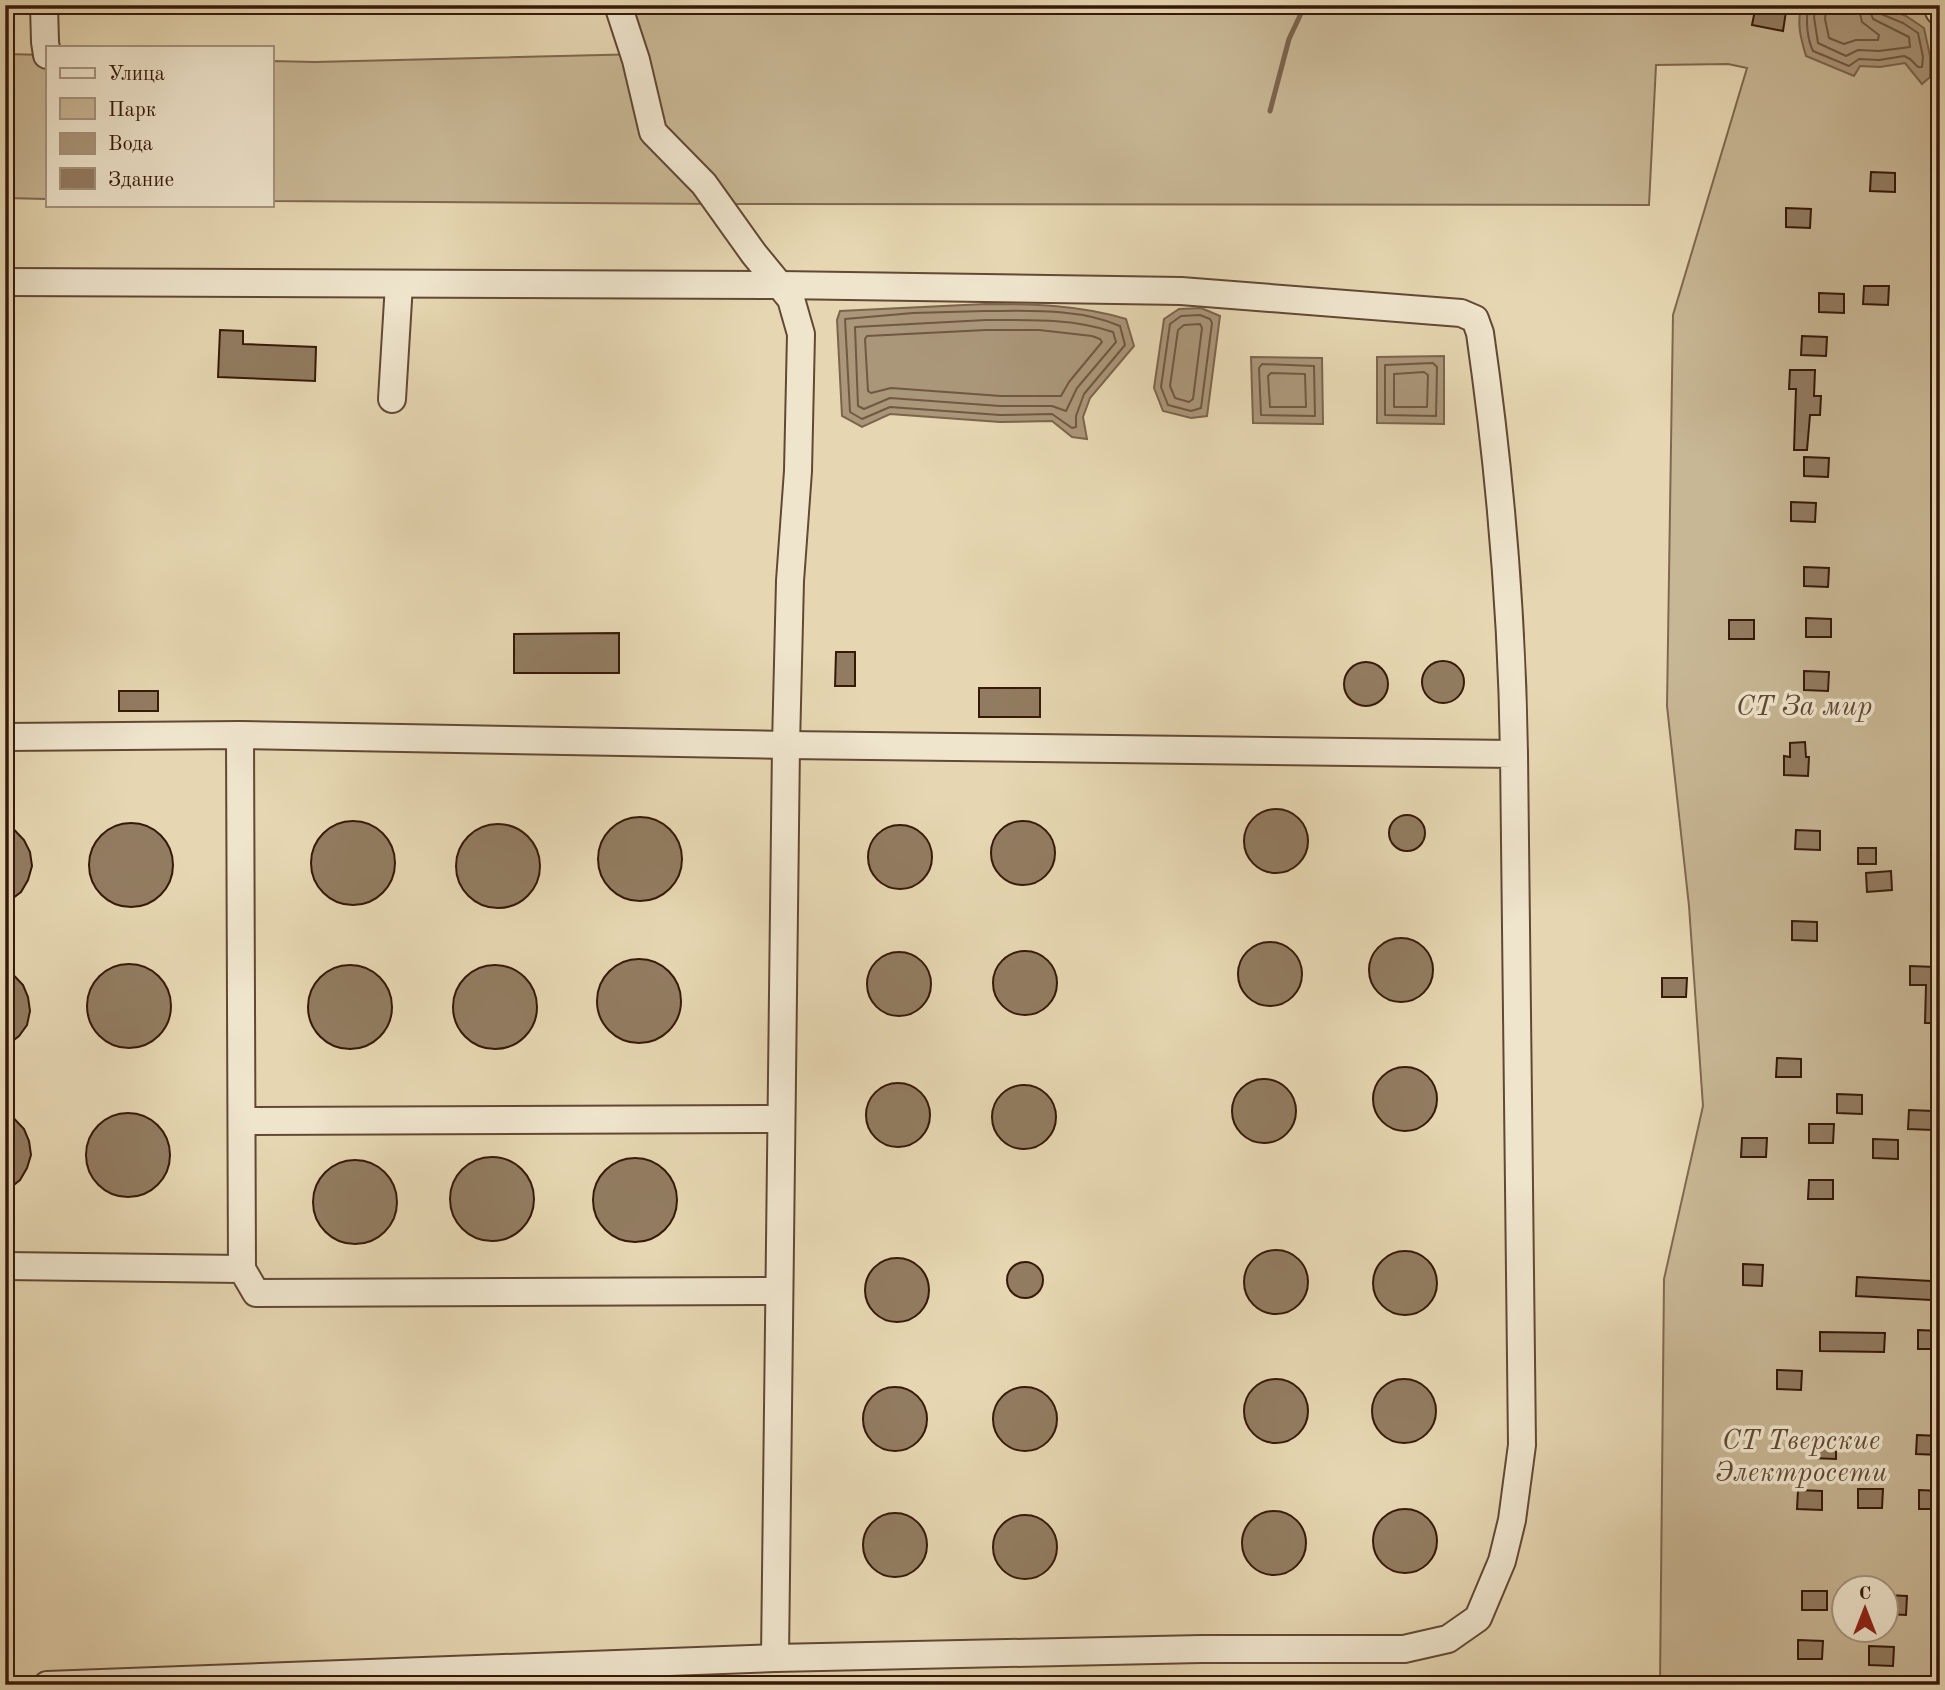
<svg xmlns="http://www.w3.org/2000/svg" width="1945" height="1690" viewBox="0 0 1945 1690" font-family="'Old Standard TT',serif">
	<rect width="100%" height="100%" fill="#e6d7b2"/>
	<filter id="stains"><feTurbulence type="fractalNoise" baseFrequency=".00286" numOctaves="4"/><feColorMatrix values="0 0 0 0 .2 0 0 0 0 .09 0 0 0 0 .02 0 0 0 .5 -.17"/></filter>
	<radialGradient id="worn" r=".72"><stop offset=".6" stop-color="#630" stop-opacity="0"/><stop offset="1" stop-color="#630" stop-opacity=".3"/></radialGradient>
	<g fill="#c8b795" stroke="#806850" stroke-width="2" fill-rule="evenodd">
		<path d="M629 5H1940V1685H1660L1664 1279 1703 1106 1689 906 1667 706 1673 315 1747 68 1728 64 1656 65 1649 205 720 204 271 201V61L315 62 643 54ZM1843 1588H1885V1630H1843Z"/>
		<path d="M5 54 47 55V199L5 198Z"/>
	</g>
	<g fill="#aa9679" stroke="#7c644d" stroke-width="2">
		<path d="M1802 5H1876L1906 16 1924 28 1930 56V77L1922 84 1905 63 1880 67 1860 66 1854 76 1806 56C1801 39 1796 22 1802 5Z"/>
		<path d="M985 304C1034 304 1080 305 1126 319L1134 346 1090 398 1083 417 1087 439 1072 437 1052 421 1000 422 890 414 862 427 842 416 837 320 840 311Z"/>
		<path d="M1201 308 1220 316 1207 416 1191 418 1163 411 1154 388 1164 319 1179 309Z"/>
		<path d="M1444 356V424L1377 423V357Z"/>
		<path d="M1251 357 1322 358 1323 424 1253 423Z"/>
	</g>
	<g fill="none" stroke-linecap="round" stroke-linejoin="round">
		<g stroke="#705842" stroke-width="2">
			<path d="M1808 5C1806 21 1806 36 1813 51L1849 66 1859 59 1879 60 1904 56 1910 59 1918 67H1922L1923 57 1918 33 1903 23 1881 14 1877 5"/>
			<path d="M1817 5 1814 17 1818 43 1846 56 1858 50 1879 51 1910 47 1909 37 1873 19 1868 5"/>
			<path d="M1827 5 1825 19 1829 38 1844 44 1856 40H1878L1879 35 1862 22 1858 5"/>
			<path d="M985 311C1029 311 1080 308 1120 326L1125 345 1084 394 1076 416V427L1072 428 1052 414 1000 415 890 407 862 419 850 412 845 319 913 313Z"/>
			<path d="M1200 315 1210 319 1212 323 1201 408 1191 411 1168 405 1161 387 1170 324 1181 316Z"/>
			<path d="M986 320C1028 320 1072 318 1113 332L1116 342 1077 388 1066 411 1052 406H1000L890 398 864 409 858 406 855 327Z"/>
			<path d="M1200 324 1202 328 1193 399 1189 402 1175 398 1170 386 1178 330 1184 325Z"/>
			<path d="M986 330H1039L1092 336 1100 339 1102 342 1069 382 1061 396H1001L891 388 871 393 868 391 865 339 867 336Z"/>
			<path d="M1433 363 1437 367 1436 416 1385 415V365Z"/>
			<path d="M1262 364 1314 366 1315 416 1261 415 1259 368Z"/>
			<path d="M1424 372 1428 375 1427 407H1394V374Z"/>
			<path d="M1271 373 1305 374 1306 407H1270L1268 376Z"/>
		</g>
		<path stroke="#7c644d" stroke-width="5" d="M1270 111 1289 39 1305 5"/>
	</g>
	<g fill="#927c61" stroke="#37190a" stroke-width="2">
		<path d="M1756 5H1787L1783 31 1752 25Z"/>
		<path d="M1871 172 1895 173V192L1870 191Z"/>
		<path d="M1786 208 1811 209 1810 228 1786 227Z"/>
		<path d="M1864 286H1889L1888 305 1863 304Z"/>
		<path d="M1819 293 1844 294V313L1819 312Z"/>
		<path d="M220 330 243 331V344L316 347 315 381 218 377Z"/>
		<path d="M1802 336 1827 337 1826 356 1801 355Z"/>
		<path d="M1790 370H1815L1814 396H1821L1820 415H1810L1807 450H1794L1796 389H1789Z"/>
		<path d="M1804 457 1829 458 1828 477 1804 476Z"/>
		<path d="M1791 502 1816 503 1815 522 1791 521Z"/>
		<path d="M1804 567 1829 568 1828 587 1804 586Z"/>
		<path d="M1806 618 1831 619V637H1806Z"/>
		<rect x="1729" y="620" width="25" height="19"/>
		<path d="M619 633V673H514V634Z"/>
		<path d="M836 652H855V686H835Z"/>
		<circle cx="1443" cy="682" r="21"/>
		<circle cx="1366" cy="684" r="22"/>
		<path d="M1804 671 1829 672 1828 691 1804 690Z"/>
		<rect x="979" y="688" width="61" height="29"/>
		<rect x="119" y="691" width="39" height="20"/>
		<path d="M1805 742 1806 757H1809L1808 776 1784 775V756L1790 757V743Z"/>
		<circle cx="1276" cy="841" r="32"/>
		<circle cx="1407" cy="833" r="18"/>
		<circle cx="640" cy="859" r="42"/>
		<path d="M5 820 24 840 30 852 32 866 28 880 21 892 5 904Z"/>
		<circle cx="1023" cy="853" r="32"/>
		<circle cx="353" cy="863" r="42"/>
		<circle cx="131" cy="865" r="42"/>
		<circle cx="498" cy="866" r="42"/>
		<circle cx="900" cy="857" r="32"/>
		<path d="M1796 830 1820 831V850L1795 849Z"/>
		<rect x="1858" y="848" width="18" height="16"/>
		<path d="M1891 871 1892 890 1867 892 1866 873Z"/>
		<path d="M1792 921 1817 922V941L1792 940Z"/>
		<circle cx="1401" cy="970" r="32"/>
		<circle cx="1270" cy="974" r="32"/>
		<circle cx="1025" cy="983" r="32"/>
		<circle cx="899" cy="984" r="32"/>
		<circle cx="639" cy="1001" r="42"/>
		<circle cx="129" cy="1006" r="42"/>
		<circle cx="495" cy="1007" r="42"/>
		<circle cx="350" cy="1007" r="42"/>
		<path d="M5 966 23 985 28 997 30 1011 27 1025 19 1036 5 1047Z"/>
		<path d="M1910 966 1935 967V976H1940V1023H1925L1926 985H1910Z"/>
		<path d="M1662 978H1687L1686 997H1662Z"/>
		<path d="M1777 1058 1801 1059V1077H1776Z"/>
		<circle cx="1405" cy="1099" r="32"/>
		<circle cx="1264" cy="1111" r="32"/>
		<circle cx="898" cy="1115" r="32"/>
		<circle cx="1024" cy="1117" r="32"/>
		<path d="M1837 1094 1862 1095V1114L1837 1113Z"/>
		<path d="M5 1109 24 1129 29 1141 31 1155 27 1168 20 1180 5 1192Z"/>
		<path d="M1909 1110 1933 1111V1130L1908 1129Z"/>
		<circle cx="128" cy="1155" r="42"/>
		<path d="M1809 1124H1834L1833 1143H1809Z"/>
		<path d="M1742 1138H1767L1766 1157H1741Z"/>
		<path d="M1873 1139 1898 1140V1159L1873 1158Z"/>
		<circle cx="492" cy="1199" r="42"/>
		<circle cx="635" cy="1200" r="42"/>
		<circle cx="355" cy="1202" r="42"/>
		<path d="M1809 1180H1833V1199H1808Z"/>
		<circle cx="1276" cy="1282" r="32"/>
		<circle cx="1405" cy="1283" r="32"/>
		<circle cx="897" cy="1290" r="32"/>
		<circle cx="1025" cy="1280" r="18"/>
		<path d="M1743 1264 1763 1265 1762 1286 1743 1285Z"/>
		<path d="M1857 1277 1931 1281V1300L1856 1296Z"/>
		<path d="M1918 1330 1940 1331V1349H1918Z"/>
		<path d="M1820 1332 1885 1333 1884 1352 1820 1351Z"/>
		<path d="M1777 1370 1802 1371 1801 1390 1777 1389Z"/>
		<circle cx="1276" cy="1411" r="32"/>
		<circle cx="1404" cy="1411" r="32"/>
		<circle cx="895" cy="1419" r="32"/>
		<circle cx="1025" cy="1419" r="32"/>
		<path d="M1917 1435 1940 1436V1455L1916 1454Z"/>
		<path d="M1811 1439 1836 1440V1459L1811 1458Z"/>
		<path d="M1858 1489H1883L1882 1508H1858Z"/>
		<path d="M1798 1490 1822 1491V1510L1797 1509Z"/>
		<path d="M1919 1490 1940 1491V1509H1919Z"/>
		<circle cx="1405" cy="1541" r="32"/>
		<circle cx="1274" cy="1543" r="32"/>
		<circle cx="895" cy="1545" r="32"/>
		<circle cx="1025" cy="1547" r="32"/>
		<rect x="1802" y="1591" width="25" height="19"/>
		<path d="M1886 1595 1907 1596 1906 1615 1886 1614Z"/>
		<path d="M1798 1640 1823 1641 1822 1659H1798Z"/>
		<path d="M1869 1646 1894 1647 1893 1666 1869 1665Z"/>
	</g>
	<g fill="none" stroke-linecap="round" stroke-linejoin="round">
		<defs>
			<g id="minor">
				<path d="M44 5 45 42 47 55"/>
				<path d="M618 5 636 60 653 132 704 184 754 254 791 299 801 334 798 471 790 581 786 745 775 1658"/>
				<path d="M1939 11 1940 5"/>
				<path d="M5 282 780 285 1181 291 1461 313 1475 319 1480 333C1500 472 1512 613 1514 754"/>
				<path d="M392 399 399 284"/>
				<path d="M240 735 242 1269"/>
				<path d="M5 737 240 735 786 745 1514 754 1522 1445 1512 1520 1502 1561 1478 1618 1448 1639 1404 1649H1201L775 1658 47 1685"/>
				<path d="M242 1121 781 1119"/>
				<path d="M5 1266 242 1269 256 1293 779 1291"/>
			</g>
		</defs>
		<use href="#minor" stroke="#634834" stroke-width="30"/>
		<use href="#minor" stroke="#efe5cd" stroke-width="26"/>
	</g>
	<g text-anchor="middle" stroke-width="7" stroke-linejoin="round" paint-order="stroke">
		<g font-size="28" font-style="italic" fill="#624834" stroke="#efe5cd">
			<text x="1804" y="715">СТ За мир</text>
			<text x="1801" y="1449">СТ Тверские<tspan x="1801" dy="32">Электросети</tspan></text>
		</g>
	</g>
	<rect width="1945" height="1690" fill="none" stroke="#e6d7b2" stroke-width="28"/>
	<rect x="7" y="7" width="1931" height="1676" fill="none" stroke="#37190a" stroke-width="3.5"/>
	<rect x="14" y="14" width="1917" height="1662" fill="none" stroke="#37190a" stroke-width="2"/>
	<rect x="46" y="46" width="228" height="161" fill="#efe5cd" stroke="#a5937f" stroke-width="2"/>
	<rect x="60" y="68" width="35" height="10" fill="#efe5cd" stroke="#a5937f" stroke-width="2"/>
	<text x="108" y="80" font-size="21" fill="#37190a">Улица</text>
	<rect x="60" y="98" width="35" height="21" fill="#c8b795" stroke="#a5937f" stroke-width="2"/>
	<text x="108" y="116" font-size="21" fill="#37190a">Парк</text>
	<rect x="60" y="133" width="35" height="21" fill="#aa9679" stroke="#a5937f" stroke-width="2"/>
	<text x="108" y="150" font-size="21" fill="#37190a">Вода</text>
	<rect x="60" y="168" width="35" height="21" fill="#927c61" stroke="#a5937f" stroke-width="2"/>
	<text x="108" y="186" font-size="21" fill="#37190a">Здание</text>
	<g transform="translate(1865 1609)"><circle r="33" fill="#efe5cd" stroke="#a5937f" stroke-width="2"/>
	<path d="M0-5L12 26L0 18L-12 26Z" fill="#8f2418"/>
	<text y="-10" font-size="19" font-weight="bold" text-anchor="middle" fill="#37190a">С</text>
	</g>
	<rect width="100%" height="100%" filter="url(#stains)"/>
	<rect width="100%" height="100%" fill="url(#worn)"/>
</svg>
